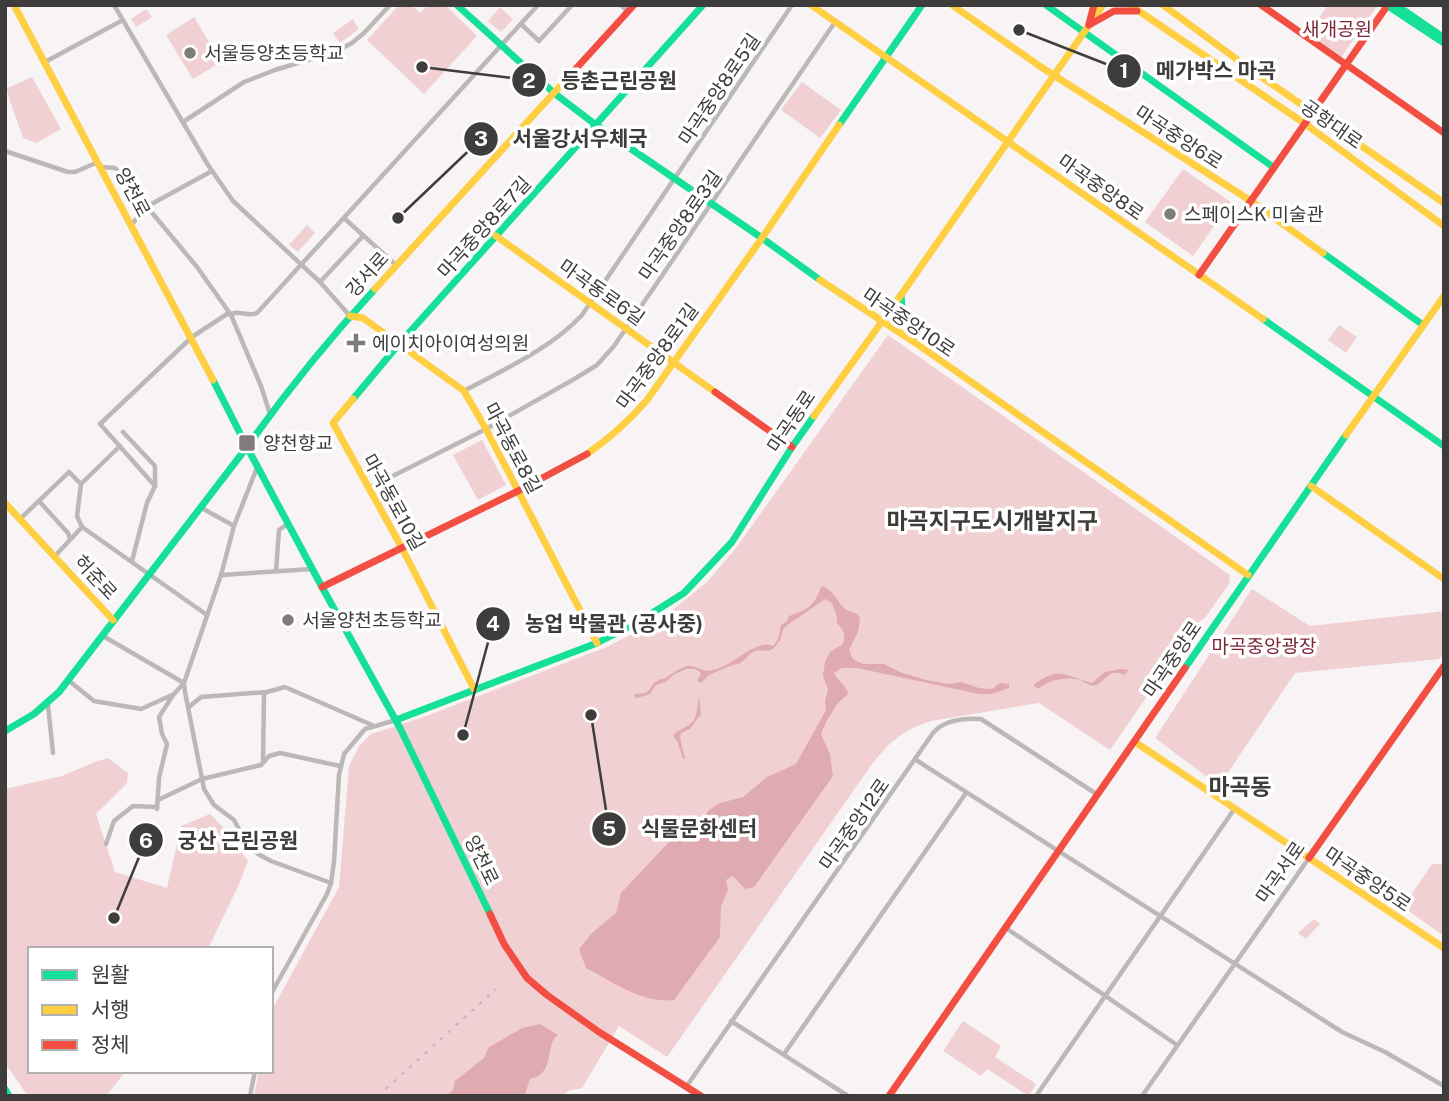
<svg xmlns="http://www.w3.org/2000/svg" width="1449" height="1101" viewBox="0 0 1449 1101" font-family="'Public Sans','Noto Sans KR',sans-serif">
	<rect width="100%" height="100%" fill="#f8f3f4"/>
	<g fill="#f1d0d4">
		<path d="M399 5H411L420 13 428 5H445L477 36 424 94 367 40Z"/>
		<path d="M1328 5 1377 6 1340 59 1307 35Z"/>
		<path d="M500 7 513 19 501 32 488 21Z"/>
		<path d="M146 9 152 17 136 27 131 19Z"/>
		<path d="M194 17 221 62 193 79 166 35Z"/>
		<path d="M353 19 359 29 340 43 333 33Z"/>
		<path d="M32 77 61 129 36 143 23 138 6 89Z"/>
		<path d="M802 82 841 110 820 138 781 110Z"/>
		<path d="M1183 169 1231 202 1193 256 1145 222Z"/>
		<path d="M307 225 315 233 298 252 289 245Z"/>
		<path d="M1339 325 1357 337 1346 353 1328 340Z"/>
		<path d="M888 335 1230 575 1229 584 1205 618 1200 621 1177 654 1178 658 1159 684 1148 695 1110 750 1039 703 937 720C905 727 889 742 870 767L667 1057 619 1026 582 1088 568 1091 564 1096H254L259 1071H271V1039L273 1034 272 1010 339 887 349 766 359 746 371 734 421 718 609 646 664 617 707 582 736 548Z"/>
		<path d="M482 440 506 485 478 500 453 455Z"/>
		<path d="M1252 589 1310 626 1444 611V653L1439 659 1295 673 1219 786 1155 738Z"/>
		<path d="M108 758 128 773 127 783 96 814 115 872 167 888 181 826 210 814 223 827 248 861 240 882 208 949H30V1071H126L106 1096H28L5 1063V789L62 776 95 762Z"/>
		<path d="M1432 864H1444V936L1403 907Z"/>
		<path d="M1314 919 1320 924 1306 939 1298 933Z"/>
		<path d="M963 1021 1001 1046 995 1057 1036 1084 1029 1096 987 1069 981 1076 943 1051Z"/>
	</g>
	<g fill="#dfaab0">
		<path d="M823 586C834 591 836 600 844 608 850 613 854 610 860 617L858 632 849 650 853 659 863 664H884L900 672 926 680 949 684 961 682 979 688 992 689 1000 683 1009 684V688L991 694H979L857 668H842L834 673C837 681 847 685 848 694L838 703 826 722 821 734 830 754 833 776 754 887 745 889 733 876 726 880 728 890 721 906 720 937 674 1000C643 1004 613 982 586 968L579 949 592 933 616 913 621 893 669 842 684 832 696 827 709 810 720 803 743 797 767 777 796 764 826 710 825 701 828 690 823 675 825 662 830 652 843 644C846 633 843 630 837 623V617L832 603 825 599 786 626 783 629 780 640 774 648 769 651 758 650 751 653 741 663 727 667 709 675 701 683 697 681 701 674 700 672 695 669H686L673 675 666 682 656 685 650 694 637 698 634 696 635 694C654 694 647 687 657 681 660 679 664 679 667 677 673 673 680 668 687 666 693 665 697 668 703 670 710 672 717 669 724 666 739 659 757 640 773 646L778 639 781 625 787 621 789 616C809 609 814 606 821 587Z"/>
		<path d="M1120 669 1128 670 1125 675C1107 668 1108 680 1096 685 1090 687 1085 682 1080 680 1065 676 1049 680 1038 689L1033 685C1062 665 1063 676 1092 683L1105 672Z"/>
		<path d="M699 697 701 714 690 729 681 733 680 738 685 759H683L677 740 675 739 673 735C681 728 692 727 696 715 698 709 697 703 699 697Z"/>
		<path d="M540 1024 558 1035C546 1044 553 1063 541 1074 538 1077 534 1077 530 1079L525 1094 521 1096H440L447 1095 453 1090 455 1081 484 1058 488 1048 522 1028Z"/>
	</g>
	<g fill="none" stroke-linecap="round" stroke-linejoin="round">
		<g stroke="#bbb8b8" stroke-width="4.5">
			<path d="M114 5 208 165 233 201 320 282 350 316"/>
			<path d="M621 5 628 12"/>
			<path d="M521 24 539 41 572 5"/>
			<path d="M45 62 123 20"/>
			<path d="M183 122 244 82 275 70 337 51 352 43 364 33 390 5"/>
			<path d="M5 151 68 172H75L98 162"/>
			<path d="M101 167 115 168 197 267 231 315 261 386 270 414"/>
			<path d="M344 218 396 265"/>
			<path d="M132 224 146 207 212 171"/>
			<path d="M320 282 363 236"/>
			<path d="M464 391C503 370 552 348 582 315L792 5"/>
			<path d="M123 432 155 466V486L147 503 132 561"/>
			<path d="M258 465 234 526 221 575 184 683 185 692 204 789 214 805 234 820 246 842 258 854 271 861 331 883"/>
			<path d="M81 484 120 446"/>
			<path d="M155 486 100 424 192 337 227 314C232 315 234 312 239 313 246 313 250 316 257 313L538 5"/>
			<path d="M369 488 486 429 576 378 597 365 614 346 835 22"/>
			<path d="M39 501 68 533 70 539"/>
			<path d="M200 507 234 526"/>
			<path d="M20 519 69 472 81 484 77 516 82 527 55 556"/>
			<path d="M82 527 207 615"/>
			<path d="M276 571 279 530 289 523"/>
			<path d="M221 575 312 569"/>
			<path d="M103 636 184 683 173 695 159 717 162 734 167 744 159 778 157 809"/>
			<path d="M68 680 94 701 141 709 172 695"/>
			<path d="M48 705 53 753"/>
			<path d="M189 707 201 697 267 692 285 687 372 725"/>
			<path d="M916 760 1342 1032 1385 1052 1444 1086"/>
			<path d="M263 761 264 695 266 692"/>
			<path d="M158 800 202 779 261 765 269 756 280 753 340 766"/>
			<path d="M106 844 114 821 133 806 157 807"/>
			<path d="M1006 928 1177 1045"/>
			<path d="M271 994 327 894 331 883 334 862 339 775 344 754 365 729 396 720"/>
			<path d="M731 1021 848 1096"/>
			<path d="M784 1054 966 793"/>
			<path d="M686 1087 933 733C944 720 965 718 981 719L1098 795"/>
			<path d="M250 1096 255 1071"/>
			<path d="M1036 1096 1235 808"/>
			<path d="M1142 1096 1309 858"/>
		</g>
		<g stroke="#16e098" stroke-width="7">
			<path d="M457 5 554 93 596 125 762 238 820 280"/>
			<path d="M1046 5 1273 167"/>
			<path d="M1396 5 1444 38"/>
			<path d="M1391 8 1444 43"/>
			<path d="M839 125 922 5"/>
			<path d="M1323 253 1423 325"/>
			<path d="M901 295 903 318 913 340"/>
			<path d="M1263 319 1444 446"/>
			<path d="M213 380 247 447 322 587 400 728 490 914"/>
			<path d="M353 399 399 344 703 5"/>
			<path d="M1185 668 1346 435"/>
			<path d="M396 720 597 643 638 622 684 593 732 542 792 447 814 416"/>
			<path d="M5 731 34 714 59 692 247 447C286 392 329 339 375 289"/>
			<path d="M5 1089 9 1096"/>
		</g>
		<g stroke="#ffcf43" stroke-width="7">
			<path d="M14 5 213 380"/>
			<path d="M811 5 1263 319"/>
			<path d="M952 5 1041 67 1251 201 1323 253"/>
			<path d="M1130 5 1304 123 1444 226"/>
			<path d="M1163 5 1250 69 1444 203"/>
			<path d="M496 236 715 392"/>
			<path d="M820 280 914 342 1248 575"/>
			<path d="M375 289 572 73"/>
			<path d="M350 316 363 318 464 391 486 429 597 643"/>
			<path d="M353 399 333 423 402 548 474 689"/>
			<path d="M814 416 901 295 1103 5"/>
			<path d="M1346 435 1444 296"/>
			<path d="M587 454C610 438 629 421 647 400L762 238 839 125"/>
			<path d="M1311 486 1444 579"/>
			<path d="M5 503 113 620"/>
			<path d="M1135 742 1444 948"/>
		</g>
		<g stroke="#f24e42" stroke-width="7">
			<path d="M1261 5 1444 133"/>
			<path d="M1089 24 1094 5"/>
			<path d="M1089 25 1114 11H1137"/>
			<path d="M572 73 634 5"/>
			<path d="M1199 275 1385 9"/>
			<path d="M715 392 792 447"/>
			<path d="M322 587 518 491 587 454"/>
			<path d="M1309 858 1444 666"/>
			<path d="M490 914 504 944 527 978 547 995 599 1032 701 1096"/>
			<path d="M889 1096 1185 668"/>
		</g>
		<path stroke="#bcb8b8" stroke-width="2" stroke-dasharray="3.5 7" stroke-linecap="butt" d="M378 1096 496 989"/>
	</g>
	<g fill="#807c7c" stroke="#fff" stroke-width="2.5">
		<circle cx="190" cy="53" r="7"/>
		<circle cx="1170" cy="214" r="7"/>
		<path d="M352.5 332.5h7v7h7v7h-7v7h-7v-7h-7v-7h7z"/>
		<rect x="238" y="434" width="18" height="18" rx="3.5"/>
		<circle cx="288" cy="620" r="7"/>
	</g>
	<g text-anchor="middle" stroke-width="7" stroke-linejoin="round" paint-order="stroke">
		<g font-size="19" fill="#7e2539" stroke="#fff">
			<text x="1337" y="36">새개공원</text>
			<text x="1264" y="653">마곡중앙광장</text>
		</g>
		<g font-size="19" fill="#3f3c3c" stroke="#fff" text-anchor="start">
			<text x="204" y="60">서울등양초등학교</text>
			<text x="1184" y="221">스페이스K 미술관</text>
			<text x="372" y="350">에이치아이여성의원</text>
			<text x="263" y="450">양천향교</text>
			<text x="302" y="627">서울양천초등학교</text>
		</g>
		<g font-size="19" fill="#3f3c3c" stroke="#fff">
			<text transform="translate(719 89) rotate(-56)" y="7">마곡중앙8로5길</text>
			<text transform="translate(1332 124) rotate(35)" y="7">공항대로</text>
			<text transform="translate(1179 137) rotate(33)" y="7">마곡중앙6로</text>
			<text transform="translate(1101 187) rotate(35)" y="7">마곡중앙8로</text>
			<text transform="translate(133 192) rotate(62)" y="7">양천로</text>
			<text transform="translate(680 225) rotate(-55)" y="7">마곡중앙8로3길</text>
			<text transform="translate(484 227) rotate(-48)" y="7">마곡중앙8로7길</text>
			<text transform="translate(367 274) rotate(-48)" y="7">강서로</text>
			<text transform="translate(602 292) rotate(35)" y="7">마곡동로6길</text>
			<text transform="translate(909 322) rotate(34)" y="7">마곡중앙10로</text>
			<text transform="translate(657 356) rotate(-54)" y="7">마곡중앙8로1길</text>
			<text transform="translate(791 421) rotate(-56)" y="7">마곡동로</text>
			<text transform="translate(513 448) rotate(62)" y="7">마곡동로8길</text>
			<text transform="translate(394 502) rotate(61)" y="7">마곡동로10길</text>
			<text transform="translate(96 577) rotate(47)" y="7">허준로</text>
			<text transform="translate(1172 659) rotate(-56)" y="7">마곡중앙로</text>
			<text transform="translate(854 824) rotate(-55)" y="7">마곡중앙12로</text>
			<text transform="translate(482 860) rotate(64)" y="7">양천로</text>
			<text transform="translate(1280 872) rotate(-55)" y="7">마곡서로</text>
			<text transform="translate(1368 879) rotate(34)" y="7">마곡중앙5로</text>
		</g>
		<g font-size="23" font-weight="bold" fill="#3f3c3c" stroke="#fff">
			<text x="992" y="529">마곡지구도시개발지구</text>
			<text x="1240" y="795">마곡동</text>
		</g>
	</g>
	<path fill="none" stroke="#3f3c3c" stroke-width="2.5" d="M1019 30L1124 71M422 67L529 80M398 218L481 139M463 735L493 624M591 715L609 829M114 918L146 840"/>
	<g fill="#3f3c3c" stroke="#fff" stroke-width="2.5">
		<circle cx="1019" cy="30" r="7"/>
		<circle cx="422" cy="67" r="7"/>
		<circle cx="398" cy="218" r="7"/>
		<circle cx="463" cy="735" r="7"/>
		<circle cx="591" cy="715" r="7"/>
		<circle cx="114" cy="918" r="7"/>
		<circle cx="1124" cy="71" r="18"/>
		<circle cx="529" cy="80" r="18"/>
		<circle cx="481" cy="139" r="18"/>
		<circle cx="493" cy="624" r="18"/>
		<circle cx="609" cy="829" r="18"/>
		<circle cx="146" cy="840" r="18"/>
	</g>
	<g font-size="21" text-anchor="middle" font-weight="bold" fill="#fff">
		<text x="1124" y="78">1</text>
		<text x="529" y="88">2</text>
		<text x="481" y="146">3</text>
		<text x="493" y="631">4</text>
		<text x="609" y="836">5</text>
		<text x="146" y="848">6</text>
	</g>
	<g font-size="21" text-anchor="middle" font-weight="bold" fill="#3f3c3c" stroke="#fff" stroke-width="7" stroke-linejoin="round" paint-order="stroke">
		<text x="1216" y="78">메가박스 마곡</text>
		<text x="619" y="88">등촌근린공원</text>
		<text x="580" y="146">서울강서우체국</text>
		<text x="614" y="631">농업 박물관 (공사중)</text>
		<text x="699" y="836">식물문화센터</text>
		<text x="238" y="848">궁산 근린공원</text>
	</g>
	<rect width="1449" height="1101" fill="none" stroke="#3f3c3c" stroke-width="14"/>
	<rect x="28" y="947" width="245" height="126" fill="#ffffff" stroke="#b2b1b1" stroke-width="2"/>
	<rect x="42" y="970" width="35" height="10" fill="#16e098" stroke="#b2b1b1" stroke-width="2"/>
	<text x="91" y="982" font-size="21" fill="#3f3c3c">원활</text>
	<rect x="42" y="1005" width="35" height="10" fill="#ffcf43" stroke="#b2b1b1" stroke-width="2"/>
	<text x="91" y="1017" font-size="21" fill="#3f3c3c">서행</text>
	<rect x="42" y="1040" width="35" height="10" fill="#f24e42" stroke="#b2b1b1" stroke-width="2"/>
	<text x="91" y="1052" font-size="21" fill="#3f3c3c">정체</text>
</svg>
